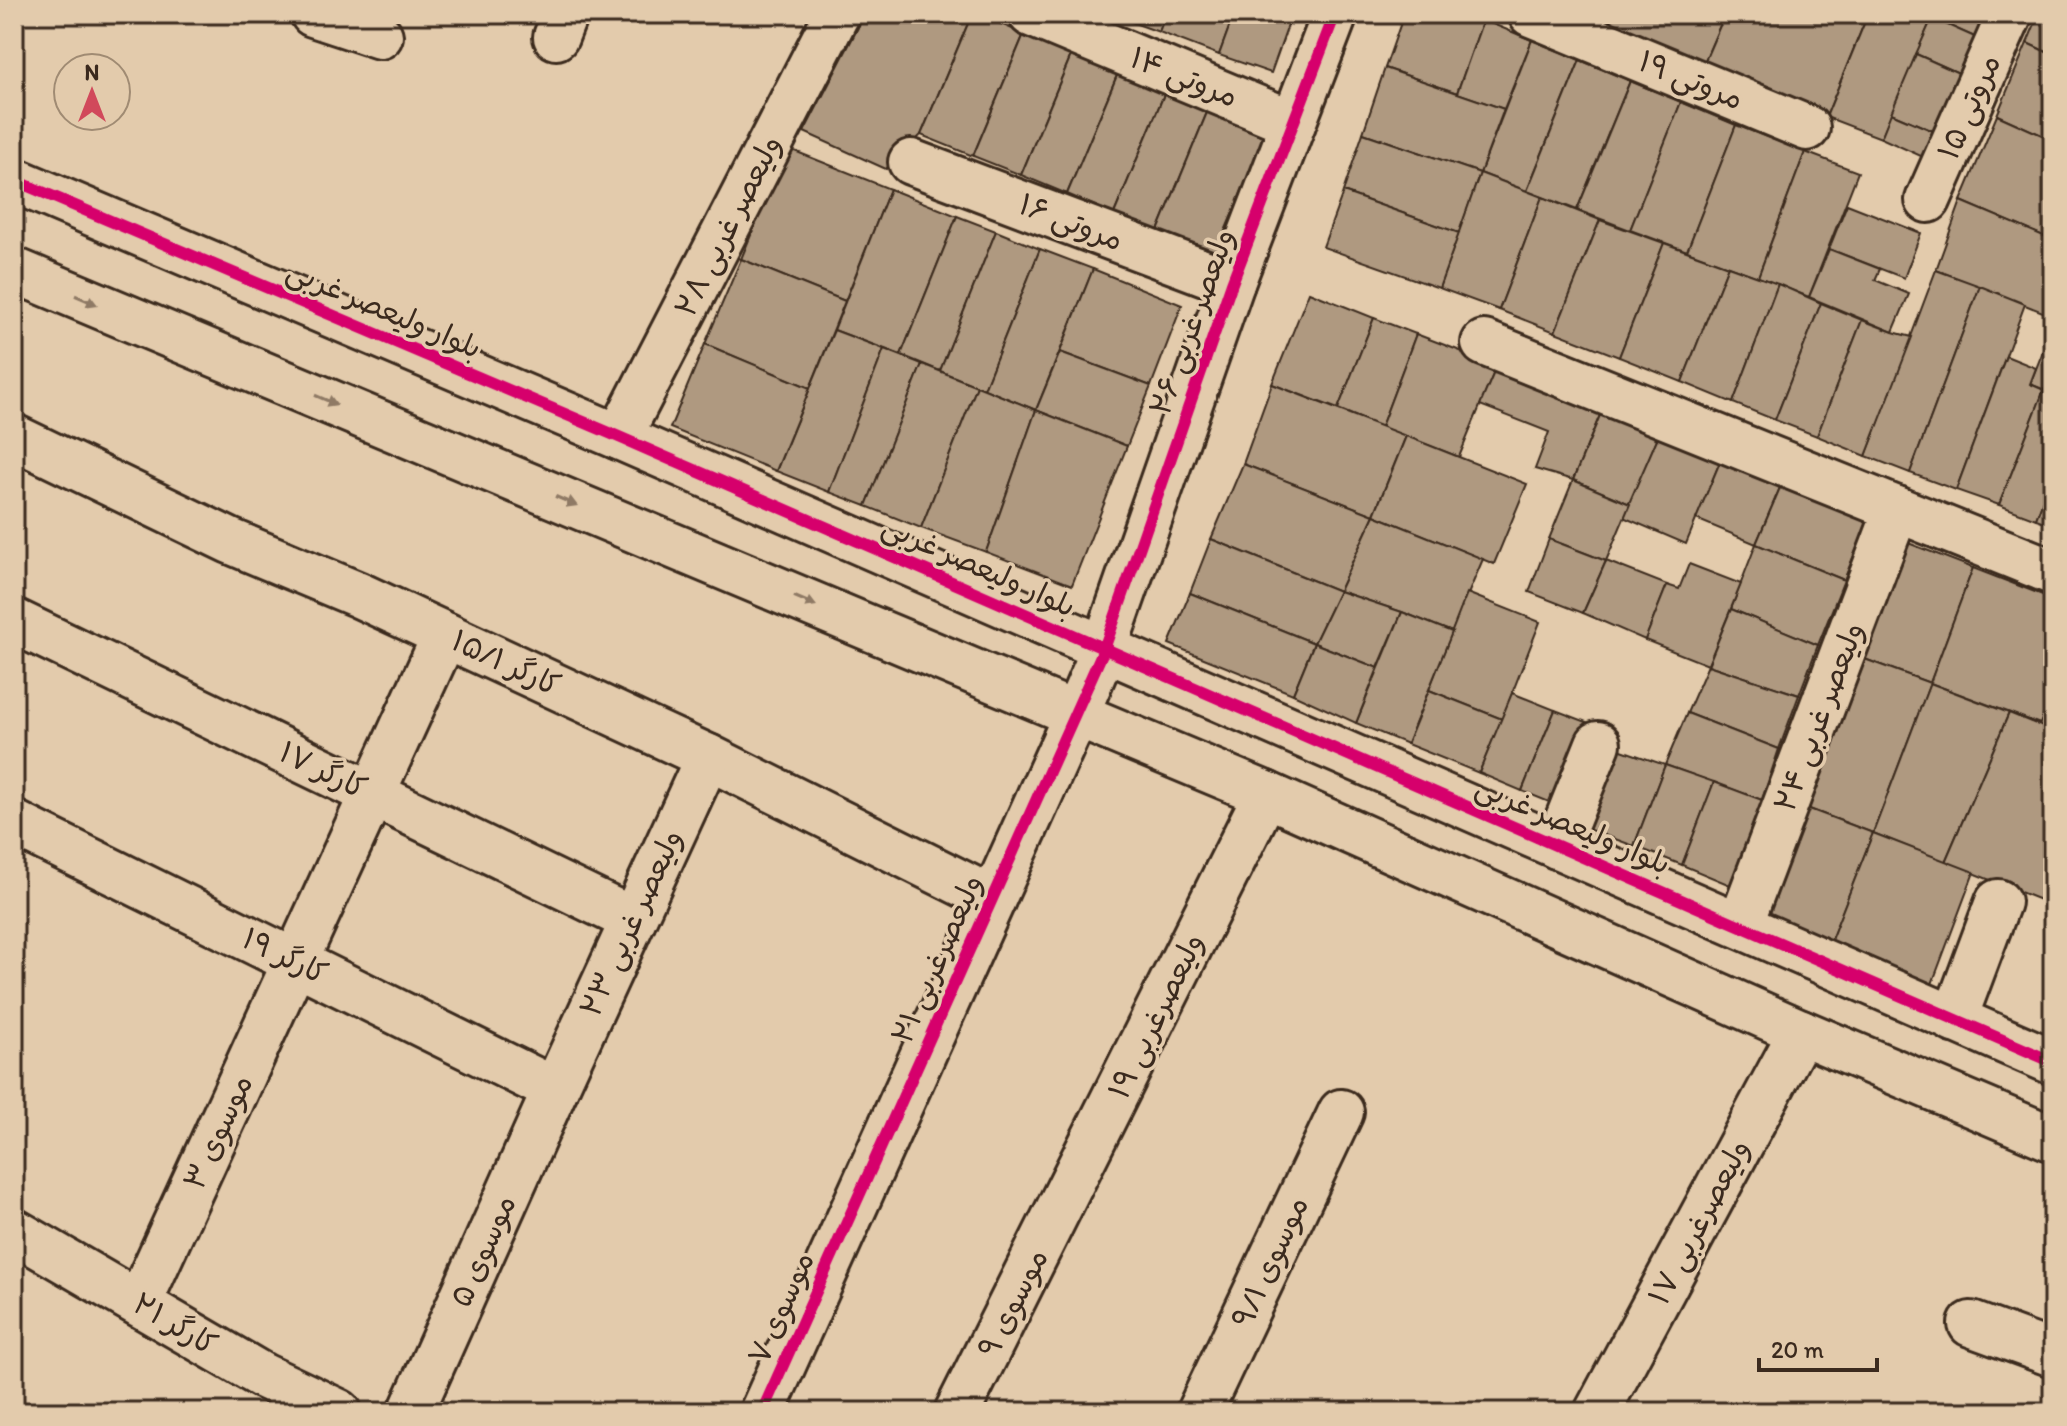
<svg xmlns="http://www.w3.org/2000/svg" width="2067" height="1426" viewBox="0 0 2067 1426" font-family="Itim,'Playpen Sans Arabic',sans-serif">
	<rect width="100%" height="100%" fill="#e3cbac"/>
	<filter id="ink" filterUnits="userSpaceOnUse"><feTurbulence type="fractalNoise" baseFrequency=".0125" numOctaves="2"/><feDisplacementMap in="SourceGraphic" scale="16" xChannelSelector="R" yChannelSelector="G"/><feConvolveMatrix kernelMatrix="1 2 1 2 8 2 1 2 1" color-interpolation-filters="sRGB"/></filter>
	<g filter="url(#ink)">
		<g fill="#af9980" stroke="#3b2a1e" stroke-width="2">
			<path d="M865 14H972L921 135 886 169 804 132Z"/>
			<path d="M972 14H978L1024 34 973 156 921 135Z"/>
			<path d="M1109 14H1166L1159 32Z"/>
			<path d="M1166 14H1234L1219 55 1159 32Z"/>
			<path d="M1234 14H1292L1271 73 1219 55Z"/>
			<path d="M1404 14H1464L1483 20 1457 93 1385 68Z"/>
			<path d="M1596 14H1725L1703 65 1593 20Z"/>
			<path d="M1725 14H1868L1826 117 1703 65Z"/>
			<path d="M1868 14H1922L1932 18 1881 138 1826 117Z"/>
			<path d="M1922 14H1998L1986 42Z"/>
			<path d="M2039 14H2053V55L2027 43Z"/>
			<path d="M1932 18 1986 42 1970 78 1916 54Z"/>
			<path d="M1483 20 1532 40 1504 109 1457 93Z"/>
			<path d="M1024 34 1072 53 1021 175 973 156Z"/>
			<path d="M1532 40 1580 60 1527 191 1480 173Z"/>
			<path d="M2027 43 2053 55V140L1997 115Z"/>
			<path d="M1072 53 1118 73 1067 194 1021 175Z"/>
			<path d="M1916 54 1970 78 1945 136 1891 113Z"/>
			<path d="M1580 60 1630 81 1577 210 1527 191Z"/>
			<path d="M1385 68 1504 109 1480 173 1363 133Z"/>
			<path d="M1118 73 1165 92 1114 214 1067 194Z"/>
			<path d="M1630 81 1681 102 1630 230 1577 210Z"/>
			<path d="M1165 92 1208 110 1158 231 1114 214Z"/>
			<path d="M1681 102 1736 125 1687 251 1630 230Z"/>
			<path d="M1208 110 1266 134 1215 255 1158 231Z"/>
			<path d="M1891 113 1945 136 1934 162 1881 138Z"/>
			<path d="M1997 115 2053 140V240L1961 201Z"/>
			<path d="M1736 125 1805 152 1758 277 1687 251Z"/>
			<path d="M1363 133 1480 173 1459 233 1343 192Z"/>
			<path d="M787 148 890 189 845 301 741 259Z"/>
			<path d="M1805 152 1858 172 1809 297 1758 277Z"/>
			<path d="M1480 173 1542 197 1499 310 1439 288Z"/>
			<path d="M890 189 957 216 901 355 834 330Z"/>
			<path d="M1343 192 1459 233 1439 288 1323 247Z"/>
			<path d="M1542 197 1600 220 1555 332 1499 310Z"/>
			<path d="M1961 201 2053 240V316L1936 270Z"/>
			<path d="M1847 204 1921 233 1904 278 1829 249Z"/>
			<path d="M957 216 996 231 940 371 901 355Z"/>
			<path d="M1600 220 1664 243 1619 357 1555 332Z"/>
			<path d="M996 231 1040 249 984 389 940 371Z"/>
			<path d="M1664 243 1728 266 1682 382 1619 357Z"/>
			<path d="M1040 249 1093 269 1036 410 984 389Z"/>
			<path d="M1829 249 1880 269 1875 280 1909 294 1893 332 1809 297Z"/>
			<path d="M741 259 845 301 810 388 705 344Z"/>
			<path d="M1728 266 1778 284 1733 403 1682 382Z"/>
			<path d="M1093 269 1182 305 1151 386 1060 352Z"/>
			<path d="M1936 270 1980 286 1910 473 1866 456Z"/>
			<path d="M1778 284 1821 303 1775 420 1733 403Z"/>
			<path d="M1980 286 2025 304 1956 490 1910 473Z"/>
			<path d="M1309 292 1374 318 1338 409 1272 384Z"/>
			<path d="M1821 303 1862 320 1817 436 1775 420Z"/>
			<path d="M1374 318 1416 334 1381 427 1338 409Z"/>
			<path d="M1862 320 1893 332 1912 337 1866 456 1817 436Z"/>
			<path d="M2053 326V393L2030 384Z"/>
			<path d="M834 330 884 349 829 492 776 471Z"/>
			<path d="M1416 334 1497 365 1459 457 1381 427Z"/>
			<path d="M705 344 810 388 776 471 670 428Z"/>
			<path d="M884 349 922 364 866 506 829 492Z"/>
			<path d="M1060 352 1151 386 1127 446 1036 410Z"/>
			<path d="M2006 356 2036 368 2030 384 2044 390 1999 505 1956 490Z"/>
			<path d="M922 364 977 386 921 528 866 506Z"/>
			<path d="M1497 365 1603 408 1573 480 1535 469 1549 432 1480 405Z"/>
			<path d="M1272 384 1406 436 1374 515 1243 464Z"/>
			<path d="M977 386 1036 410 986 552 921 528Z"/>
			<path d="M2044 390 2053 393V474L2036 519 1999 505Z"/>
			<path d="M1603 408 1660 432 1630 504 1573 480Z"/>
			<path d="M1036 410 1127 446 1072 585 986 552Z"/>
			<path d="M1660 432 1722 457 1686 544 1623 517Z"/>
			<path d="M1406 436 1527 484 1494 564 1374 515Z"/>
			<path d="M1722 457 1782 483 1756 544 1696 519Z"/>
			<path d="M1243 464 1374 515 1339 591 1211 539Z"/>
			<path d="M2053 474V525L2036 519Z"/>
			<path d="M1573 480 1630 504 1606 561 1549 539Z"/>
			<path d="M1782 483 1869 519 1844 580 1756 544Z"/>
			<path d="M1374 515 1483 559 1452 632 1402 612 1339 591Z"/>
			<path d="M1211 539 1339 591 1314 643 1190 593Z"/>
			<path d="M1549 539 1606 561 1583 613 1529 592Z"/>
			<path d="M1903 541 1973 568 1930 683 1859 657Z"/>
			<path d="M1756 544 1844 580 1818 645 1731 609Z"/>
			<path d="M1606 561 1667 585 1645 640 1583 613Z"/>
			<path d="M1689 564 1741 584 1708 665 1645 640 1667 585 1679 589Z"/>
			<path d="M1973 568 2053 599V692L2040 724 1930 683Z"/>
			<path d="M1339 591 1402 612 1378 668 1314 643Z"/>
			<path d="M1190 593 1314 643 1293 694 1169 644Z"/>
			<path d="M1467 593 1540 622 1502 719 1429 690Z"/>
			<path d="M1731 609 1818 645 1799 695 1708 665Z"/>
			<path d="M1402 612 1452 632 1407 744 1356 723Z"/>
			<path d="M1314 643 1378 668 1356 723 1293 694Z"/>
			<path d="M1859 657 1930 683 1873 833 1804 807Z"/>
			<path d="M1708 665 1799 695 1779 749 1687 713Z"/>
			<path d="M1930 683 2009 713 1945 862 1873 833Z"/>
			<path d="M1429 690 1502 719 1479 773 1407 744Z"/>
			<path d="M1512 693 1555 710 1522 791 1479 773Z"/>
			<path d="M1555 710 1592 724 1559 806 1522 791Z"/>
			<path d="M1687 713 1779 749 1762 800 1665 765Z"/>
			<path d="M2009 713 2053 731V898L2050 904 1945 862Z"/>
			<path d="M1613 747 1665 765 1634 846 1582 827Z"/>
			<path d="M1665 765 1714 782 1682 865 1634 846Z"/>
			<path d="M1714 782 1762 800 1730 885 1682 865Z"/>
			<path d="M1804 807 1873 833 1829 945 1762 918Z"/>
			<path d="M1873 833 1974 872 1932 984 1829 945Z"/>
		</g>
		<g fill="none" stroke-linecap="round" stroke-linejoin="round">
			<defs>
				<g id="street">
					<path d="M313 14 380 36"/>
					<path d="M1031 14 1293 123"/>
					<path d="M1531 14 1807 128"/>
					<path d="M556 37 565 14"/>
					<path d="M911 162 1232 283"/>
					<path d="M1928 200 2010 14"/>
					<path d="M1484 343 2053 572"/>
					<path d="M14 437 230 541 359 595 708 757 993 899"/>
					<path d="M619 437 837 14"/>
					<path d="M14 621 633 920"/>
					<path d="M1104 649 1232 283 1335 14"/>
					<path d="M14 823 555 1090"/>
					<path d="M1557 846 1598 744"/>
					<path d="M1740 925 1897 509"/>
					<path d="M1954 1020 1998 902"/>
					<path d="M14 1231 263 1376 339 1412"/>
					<path d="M139 1303 445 635"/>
					<path d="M1971 1324 2053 1354"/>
					<path d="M411 1412 555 1090 708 757"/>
					<path d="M762 1412 1076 715"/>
					<path d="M957 1412 1266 794"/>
					<path d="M1199 1412 1341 1112"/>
					<path d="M1597 1412 1801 1032"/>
				</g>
				<g id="secondary">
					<path d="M14 180 619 437 2053 1062"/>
					<path d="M14 270 1266 794 1801 1032 2053 1139"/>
					<path d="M1076 715 1104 649"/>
				</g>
			</defs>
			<use href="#street" stroke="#3b2a1e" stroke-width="50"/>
			<use href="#secondary" stroke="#3b2a1e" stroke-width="50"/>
			<use href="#street" stroke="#e3cbac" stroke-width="44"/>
			<use href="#secondary" stroke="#e3cbac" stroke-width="44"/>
			<defs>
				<g id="cycleway">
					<path d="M14 180 619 437 2053 1062"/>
					<path d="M762 1412 1104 649 1232 283 1335 14"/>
				</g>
			</defs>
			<use href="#cycleway" stroke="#e3cbac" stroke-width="17"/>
			<use href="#cycleway" stroke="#d6006c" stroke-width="12"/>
		</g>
		<defs><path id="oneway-solid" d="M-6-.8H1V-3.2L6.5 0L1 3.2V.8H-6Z" transform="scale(2)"/></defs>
		<g fill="#8f7a65">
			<use href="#oneway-solid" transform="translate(86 300) rotate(23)"/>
			<use href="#oneway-solid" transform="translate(326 400) rotate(23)"/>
			<use href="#oneway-solid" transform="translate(566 501) rotate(23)"/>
			<use href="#oneway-solid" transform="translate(805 601) rotate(23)"/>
		</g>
	</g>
	<g text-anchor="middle" stroke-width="7" stroke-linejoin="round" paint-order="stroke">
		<g font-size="30" fill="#3b2a1e" stroke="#e3cbac">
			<text transform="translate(1184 77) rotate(22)" y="10">مروتی ۱۴</text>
			<text transform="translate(1691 80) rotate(22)" y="10">مروتی ۱۹</text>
			<text transform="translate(1969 107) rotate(-66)" y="10">مروتی ۱۵</text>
			<text transform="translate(1071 222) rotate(21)" y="10">مروتی ۱۶</text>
			<text transform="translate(728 226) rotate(-63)" y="10">ولیعصر غربی ۲۸</text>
			<text transform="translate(384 309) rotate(23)" y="10">بلوار ولیعصر غربی</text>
			<text transform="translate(1192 322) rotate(-70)" y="10">ولیعصر غربی ۲۶</text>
			<text transform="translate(979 566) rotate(24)" y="10">بلوار ولیعصر غربی</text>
			<text transform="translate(506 663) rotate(25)" y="10">کارگر ۱۵/۱</text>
			<text transform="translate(1819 717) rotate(-69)" y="10">ولیعصر غربی ۲۴</text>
			<text transform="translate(323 770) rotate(26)" y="10">کارگر ۱۷</text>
			<text transform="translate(1573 825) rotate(23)" y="10">بلوار ولیعصر غربی</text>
			<text transform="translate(631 923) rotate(-65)" y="10">ولیعصر غربی ۲۳</text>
			<text transform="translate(285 956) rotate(26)" y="10">کارگر ۱۹</text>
			<text transform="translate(937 959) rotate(-66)" y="10">ولیعصرغربی ۲۱</text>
			<text transform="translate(1156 1016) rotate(-64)" y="10">ولیعصرغربی ۱۹</text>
			<text transform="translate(218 1132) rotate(-65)" y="10">موسوی ۳</text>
			<text transform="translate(1699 1222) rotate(-62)" y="10">ولیعصرغربی ۱۷</text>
			<text transform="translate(483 1251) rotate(-66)" y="10">موسوی ۵</text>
			<text transform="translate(1270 1262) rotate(-65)" y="10">موسوی ۹/۱</text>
			<text transform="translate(1013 1303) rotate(-63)" y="10">موسوی ۹</text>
			<text transform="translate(781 1308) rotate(-66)" y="10">موسوی ۷</text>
			<text transform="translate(175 1324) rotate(31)" y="10">کارگر ۲۱</text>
		</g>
	</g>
	<rect width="2067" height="1426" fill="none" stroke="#e3cbac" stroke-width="48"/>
	<rect x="24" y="24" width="2019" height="1378" fill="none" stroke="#3b2a1e" stroke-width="3" filter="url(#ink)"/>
	<g transform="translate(92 92)"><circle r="38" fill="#e3cbac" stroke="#a08b73" stroke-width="2"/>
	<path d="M0-6L14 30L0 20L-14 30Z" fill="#d1495b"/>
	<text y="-12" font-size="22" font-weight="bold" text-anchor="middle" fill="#3b2a1e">N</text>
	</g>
	<path d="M1759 1358v12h118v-12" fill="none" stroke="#3b2a1e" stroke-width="4"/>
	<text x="1771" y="1358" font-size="24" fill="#3b2a1e" stroke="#e3cbac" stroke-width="6" paint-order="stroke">20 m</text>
</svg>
